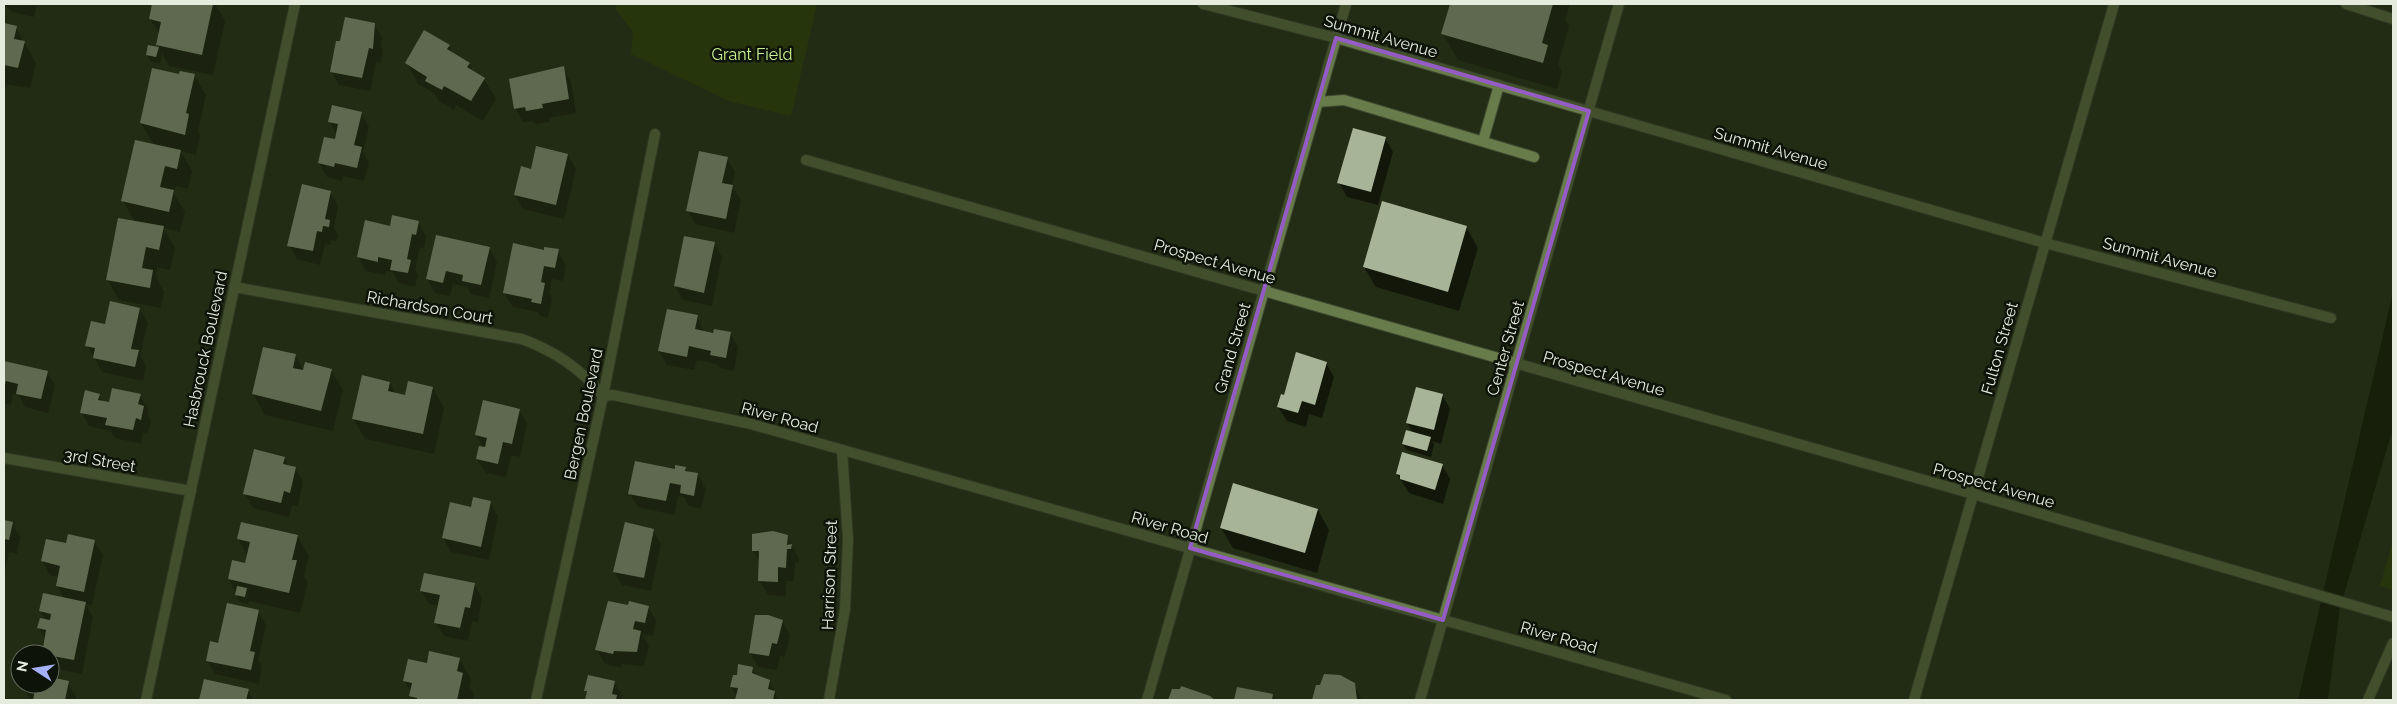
<svg xmlns="http://www.w3.org/2000/svg" width="2397" height="704" viewBox="0 0 2397 704" font-family="Raleway,sans-serif">
	<rect width="100%" height="100%" fill="#232c14"/>
	<g fill="#2e4203">
		<path d="M616 4H817L791 116 729 101 631 54 633 32 615 8Z"/>
		<path d="M2393 541V590L2380 586Z"/>
	</g>
	<path fill="#091100" d="M2393 292V428L2340 608 2328 700H2298Z"/>
	<g fill="#0007">
		<path d="M4 4H37L34 17 12 12Z"/>
		<path d="M154 4H215L225 21 213 75 169 66 162 53 160 63 151 62 147 55 149 46 159 49 157 45 160 35 150 19Z"/>
		<path d="M1451 4H1570L1565 20 1569 26 1558 65 1562 72 1557 89 1458 60 1443 34Z"/>
		<path d="M4 24 16 27 36 63 30 88 4 84Z"/>
		<path d="M374 24 382 38 381 46 383 50 381 63 376 62 370 91 339 85 331 71 340 43Z"/>
		<path d="M449 46 454 55 469 63 474 73 484 79 496 99 483 121 456 105 454 110 439 101 434 93 418 84 407 63Z"/>
		<path d="M563 68 571 82 576 113 549 118 550 122 535 124 533 121 523 122 515 108Z"/>
		<path d="M194 75 206 95 198 131 200 136 196 155 181 151 192 171 188 189 176 186 174 194 185 212 180 232 163 228 175 248 170 270 157 267 156 277 164 292 161 308 119 300 107 279 135 222 123 201 154 145 141 123 180 76Z"/>
		<path d="M361 113 369 127 363 153 369 162 364 181 343 176 342 181 327 177 319 163 336 141 337 136 329 121Z"/>
		<path d="M1385 138 1393 152 1378 205 1347 197 1339 183Z"/>
		<path d="M568 155 576 169 564 219 523 209 515 195 532 170Z"/>
		<path d="M727 158 735 172 732 186 741 200 734 233 695 224 687 210Z"/>
		<path d="M330 192 338 206 334 228 338 235 336 241 331 240 330 245 325 244 320 265 297 259 289 245Z"/>
		<path d="M418 222 426 236 424 248 420 247 415 270 418 275 415 287 399 283 393 272 386 271 385 275 366 271 358 257 391 227Z"/>
		<path d="M1466 227 1478 248 1459 311 1376 287 1364 267Z"/>
		<path d="M714 243 722 257 712 306 683 300 675 286Z"/>
		<path d="M489 248 497 262 489 298 471 294 467 287 453 284 450 296 435 293 427 279Z"/>
		<path d="M545 251H558L566 265 563 281 552 279 549 293 552 298 548 317 540 316 538 312 513 307 504 293Z"/>
		<path d="M140 309 148 323 140 355 146 366 143 381 102 372 87 345 106 326Z"/>
		<path d="M697 316 704 332 730 333 738 347 734 371 720 368 717 364 697 360 694 370 667 365 659 351Z"/>
		<path d="M295 355 304 372 331 370 343 390 333 431 265 415 253 394Z"/>
		<path d="M4 362 47 372 55 386 48 413 25 407 19 396 13 394 11 405 4 403Z"/>
		<path d="M1326 363 1334 377 1322 418 1309 414 1306 427 1287 421 1278 407 1285 396Z"/>
		<path d="M390 383 396 394 405 396 433 388 444 408 434 454 365 439 353 418Z"/>
		<path d="M99 395 103 402 110 403 140 395 148 409 147 414 151 421 148 433 143 432 141 444 115 438 110 431 89 426 81 412Z"/>
		<path d="M1442 395 1450 409 1441 444 1432 441 1434 444 1431 457 1407 450 1403 444 1413 433 1407 423Z"/>
		<path d="M519 410 527 424 520 457 511 455 506 477 486 473 477 459 484 448 476 435Z"/>
		<path d="M284 458 289 467 295 468 303 482 298 506 292 505 289 517 253 508 245 494Z"/>
		<path d="M1442 465 1450 479 1443 504 1409 493 1397 474Z"/>
		<path d="M685 468 688 472 698 475 706 489 701 509 689 506 684 497 678 496 674 515 638 507 629 493 676 470Z"/>
		<path d="M490 502 498 516 489 560 451 552 443 538 472 508Z"/>
		<path d="M1318 510 1329 530 1317 573 1233 548 1221 528Z"/>
		<path d="M4 522 12 523 20 537 17 554 9 552 4 574Z"/>
		<path d="M653 530 661 544 651 591 622 585 614 572Z"/>
		<path d="M297 536 309 556 304 576 308 582 300 613 249 601 248 604 240 602 229 579 246 565 248 557 238 539Z"/>
		<path d="M787 536 799 559V562L795 563 794 581H786V596L768 595 760 581V563L753 550Z"/>
		<path d="M94 541 103 555 92 605 86 604 93 617 82 674 51 668 46 640 39 628 46 620 41 611 65 599 57 586 59 577 50 575 42 561 67 545Z"/>
		<path d="M474 584 482 598 478 622 472 621 468 641 444 636 436 623 439 606 429 604 421 590Z"/>
		<path d="M629 607H648L656 621 653 636 642 634 649 646 644 666 622 664 621 668 605 664 597 650Z"/>
		<path d="M258 611 266 625 258 660 262 667 259 684 215 674 207 660 219 644Z"/>
		<path d="M782 621 790 635 785 657 780 656 777 670 758 667 750 653Z"/>
		<path d="M459 659 471 679 469 686 474 694 473 700H413L411 692 404 681 428 664Z"/>
		<path d="M752 668 757 676 769 681 779 700H736L737 697 731 687 738 677Z"/>
		<path d="M50 678 68 683 76 697V700H31L23 687 24 684H50Z"/>
		<path d="M205 681 248 690 253 700H200Z"/>
		<path d="M614 682 622 696 621 700H586L588 694 585 690Z"/>
		<path d="M1354 684 1362 700H1314L1317 686Z"/>
		<path d="M1238 688 1273 695 1275 700H1235Z"/>
	</g>
	<g fill="#a7b497">
		<path d="M152 4H213L202 55 156 45 161 22 149 19Z"/>
		<path d="M1450 4H1553L1542 43 1548 45 1543 63 1441 34Z"/>
		<path d="M345 17 375 23 373 49 369 48 362 78 330 72 336 41H340Z"/>
		<path d="M4 23 17 26 14 39 25 41 18 68 4 65Z"/>
		<path d="M424 30 450 45 447 49 470 63 467 67 485 78 471 101 444 86 442 90 425 81 427 77 405 63Z"/>
		<path d="M148 45 159 47 156 57 146 55Z"/>
		<path d="M564 66 569 99 542 104 543 108 526 111 525 107 514 109 509 79Z"/>
		<path d="M152 68 179 74 180 71 195 74 186 113 189 114 185 135 140 123Z"/>
		<path d="M332 105 362 112 354 145 362 147 357 168 335 163 334 167 318 163 324 137 335 139 338 124 328 122Z"/>
		<path d="M1353 128 1386 137 1371 192 1337 183Z"/>
		<path d="M135 140 181 150 177 169 165 166 160 187 174 190 169 212 121 201Z"/>
		<path d="M536 146 568 154 556 205 514 195 521 166 531 169Z"/>
		<path d="M699 151 728 157 722 183 733 185 726 219 686 211Z"/>
		<path d="M302 184 331 191 325 219 330 220 329 227 323 226 322 232 317 231 313 251 287 246Z"/>
		<path d="M1382 201 1467 226 1448 292 1363 267Z"/>
		<path d="M392 215 419 221 416 235 412 234 407 259 411 260 408 273 390 270 392 260 378 257V262L357 257 365 220 390 226Z"/>
		<path d="M118 218 164 226 159 250 146 247 142 268 153 270 150 288 106 280Z"/>
		<path d="M436 235 490 247 481 285 462 281 463 275 446 271 443 283 426 279Z"/>
		<path d="M684 236 715 242 704 293 674 286Z"/>
		<path d="M513 243 544 250V247L559 249 555 268 544 266 541 282 545 283 541 304 531 302 532 299 503 293Z"/>
		<path d="M110 301 140 308 131 349 139 350 135 367 93 358 95 348 85 346 91 321 105 324Z"/>
		<path d="M667 309 698 315 695 329 713 333 714 329 731 332 726 358 710 355 711 351 689 346 687 357 658 351Z"/>
		<path d="M263 347 296 354 293 368 303 370 305 362 332 369 321 411 252 394Z"/>
		<path d="M1296 352 1327 362 1315 405 1302 401 1298 413 1277 407 1281 394 1284 395Z"/>
		<path d="M4 361 48 371 41 399 16 394 18 384 6 381 4 387Z"/>
		<path d="M362 375 390 382 388 391 405 395 408 381 433 387 423 434 352 419Z"/>
		<path d="M1416 387 1443 394 1434 430 1406 423Z"/>
		<path d="M112 388 141 394 138 404 144 406 141 420 136 418 133 430 105 425 107 418 80 413 85 390 100 394 98 400 109 402Z"/>
		<path d="M483 400 520 409 512 444 503 442 498 464 476 459 479 446 485 447 487 438 475 435Z"/>
		<path d="M1406 430 1431 437 1427 451 1402 444Z"/>
		<path d="M254 449 285 457 283 464 296 467 290 493 284 491 281 503 243 494Z"/>
		<path d="M1402 452 1443 464 1435 490 1400 479V475L1396 474Z"/>
		<path d="M635 461 675 469V465L686 467 685 471 698 473 694 496 680 493 681 485 670 483 666 501 628 494Z"/>
		<path d="M1233 483 1318 509 1305 553 1220 528Z"/>
		<path d="M473 497 491 501 481 547 442 538 450 502 471 507Z"/>
		<path d="M4 520 13 522 9 540 4 539Z"/>
		<path d="M241 522 298 535 292 560H297L289 593 228 579 232 560 245 563 250 542 237 539Z"/>
		<path d="M625 522 654 529 644 578 613 572Z"/>
		<path d="M773 531 788 535 787 545 792 544 791 549H787L786 568 778 567V582L758 581 759 551H752V534Z"/>
		<path d="M68 534 95 540 84 592 56 586 60 566 41 561 46 539 66 543Z"/>
		<path d="M424 573 475 583 470 608 465 607 460 628 434 623 440 595 420 591Z"/>
		<path d="M237 586 247 588 245 597 235 595Z"/>
		<path d="M43 593 86 602 74 660 42 654 46 630 37 628 40 618 50 620 51 614 39 611Z"/>
		<path d="M608 601 628 605 629 601 649 606 645 623 635 621 633 629 641 631 637 652 614 651 613 654 595 650Z"/>
		<path d="M227 603 259 610 250 651 255 652 251 670 206 661 210 641 218 643Z"/>
		<path d="M755 615H768L783 620 777 644 772 643 769 656 749 653Z"/>
		<path d="M429 651 460 658 457 671 463 673 457 700H417V698L409 696 412 683 403 681 408 659 427 663Z"/>
		<path d="M738 664 753 667 752 673 770 680 768 689 775 691 773 700H735L738 688 730 687 733 675H737Z"/>
		<path d="M1324 674 1340 675 1355 683 1357 700H1312L1316 685H1320Z"/>
		<path d="M588 675 615 681 612 694 617 695 616 700H585L587 691H584Z"/>
		<path d="M50 677 69 681 65 700H33L35 690 22 687V684H50Z"/>
		<path d="M204 679 249 689 246 700H199Z"/>
		<path d="M1181 686 1210 696 1215 700H1168L1172 689H1180Z"/>
		<path d="M1237 687 1273 694 1272 700H1234Z"/>
	</g>
	<g fill="none" stroke-linecap="round" stroke-linejoin="round">
		<defs>
			<g id="service">
				<path d="M1318 102 1344 100 1534 157"/>
				<path d="M1483 141 1499 85"/>
				<path d="M2368 700 2393 643"/>
			</g>
			<g id="minor">
				<path d="M1203 4 1336 38 2045 243 2331 318"/>
				<path d="M2346 4 2393 19"/>
				<path d="M806 160 1973 494 2393 617"/>
				<path d="M234 287 522 339C556 352 580 368 603 396L613 395 751 424 1726 700"/>
				<path d="M4 458 191 491"/>
				<path d="M146 700 295 4"/>
				<path d="M536 700 603 396 655 134"/>
				<path d="M829 700 845 609 848 539 842 450"/>
				<path d="M1147 700 1346 4"/>
				<path d="M1420 700 1619 4"/>
				<path d="M1914 700 2114 4"/>
			</g>
		</defs>
		<use href="#service" stroke="#3e4730" stroke-width="12"/>
		<use href="#minor" stroke="#3e4730" stroke-width="12"/>
		<use href="#service" stroke="#677b4b" stroke-width="10"/>
		<use href="#minor" stroke="#677b4b" stroke-width="10"/>
	</g>
	<path d="M0 0H2397V704H0ZM1336 38 1589 111 1443 620 1190 548Z" fill="#232c14" fill-opacity=".55" fill-rule="evenodd"/>
	<path fill="none" stroke="#965cc6" stroke-width="4" stroke-linejoin="round" d="M1336 38 1589 111 1443 620 1190 548Z"/>
	<g text-anchor="middle" stroke-width="5" stroke-linejoin="round" paint-order="stroke">
		<g font-size="16" fill="#e5ecdd" stroke="#0e1308">
			<text transform="translate(1381 36) rotate(16)" y="6">Summit Avenue</text>
			<text transform="translate(1771 148) rotate(16)" y="6">Summit Avenue</text>
			<text transform="translate(2160 257) rotate(15)" y="6">Summit Avenue</text>
			<text transform="translate(1215 261) rotate(16)" y="6">Prospect Avenue</text>
			<text transform="translate(430 307) rotate(10)" y="6">Richardson Court</text>
			<text transform="translate(1232 348) rotate(-74)" y="6">Grand Street</text>
			<text transform="translate(1505 348) rotate(-74)" y="6">Center Street</text>
			<text transform="translate(1999 348) rotate(-74)" y="6">Fulton Street</text>
			<text transform="translate(205 349) rotate(-78)" y="6">Hasbrouck Boulevard</text>
			<text transform="translate(1604 373) rotate(16)" y="6">Prospect Avenue</text>
			<text transform="translate(583 414) rotate(-78)" y="6">Bergen Boulevard</text>
			<text transform="translate(780 417) rotate(15)" y="6">River Road</text>
			<text transform="translate(100 460) rotate(10)" y="6">3rd Street</text>
			<text transform="translate(1994 485) rotate(16)" y="6">Prospect Avenue</text>
			<text transform="translate(1170 527) rotate(16)" y="6">River Road</text>
			<text transform="translate(829 575) rotate(-88)" y="6">Harrison Street</text>
			<text transform="translate(1559 637) rotate(16)" y="6">River Road</text>
		</g>
		<g font-size="16" fill="#cbf38e" stroke="#0e1308">
			<text x="752" y="60">Grant Field</text>
		</g>
	</g>
	<rect width="2397" height="704" fill="none" stroke="#e5ecdd" stroke-width="10"/>
	<g transform="translate(35 669) rotate(282)"><circle r="24" fill="#0e1308" stroke="#646a5d"/>
	<path d="M0-4L9 19L0 12L-9 19Z" fill="#a5b1fc"/>
	<text y="-8" font-size="14" font-weight="bold" text-anchor="middle" fill="#e5ecdd">N</text>
	</g>
</svg>
